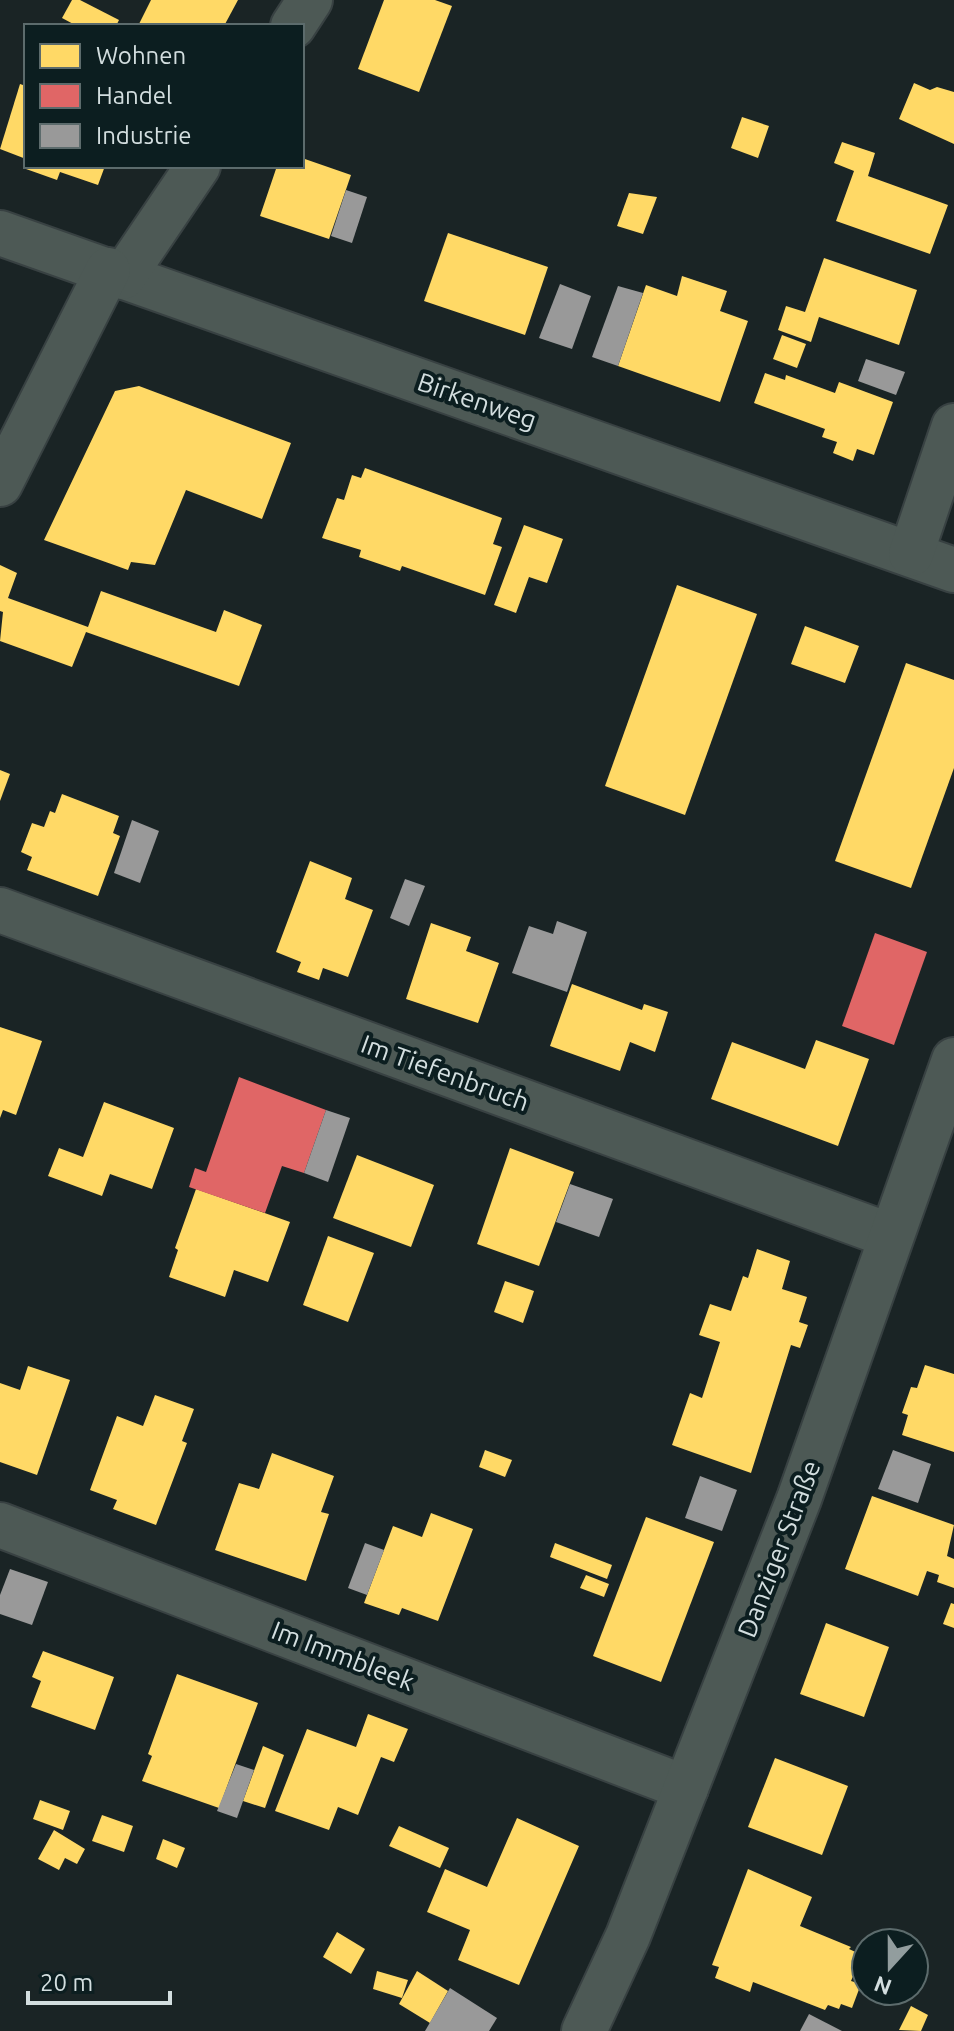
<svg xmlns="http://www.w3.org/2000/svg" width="954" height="2031" viewBox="0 0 954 2031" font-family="Ubuntu,sans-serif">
	<rect width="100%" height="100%" fill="#1a2425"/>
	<g fill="#ffd966">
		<path d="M72 0H80L119 20 116 26H77L62 18Z"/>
		<path d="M151 0H238L224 26H138Z"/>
		<path d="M384 0H435L452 6 419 92 358 69Z"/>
		<path d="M914 83 930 90 937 87 954 92V144L899 119Z"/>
		<path d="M20 84 26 86V159L0 149Z"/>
		<path d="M742 117 769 126 758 158 731 148Z"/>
		<path d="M842 142 875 153 868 176 948 205 930 254 836 221 854 171 834 163Z"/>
		<path d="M302 158 351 175 329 239 260 216 277 166H302Z"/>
		<path d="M27 166H105L98 185 60 172 57 180 26 169Z"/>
		<path d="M629 193 657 197 643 234 617 226Z"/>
		<path d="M448 233 548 267 525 335 424 301Z"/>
		<path d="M824 258 917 290 899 345 819 317 811 342 778 330 786 306 805 312Z"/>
		<path d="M682 276 727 291 720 311 748 321 720 402 618 366 646 285 677 296Z"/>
		<path d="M782 335 806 344 797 368 773 359Z"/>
		<path d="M765 373 785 380 786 375 835 393 839 382 893 402 874 455 857 449 853 461 833 453 837 442 822 437 825 429 754 403Z"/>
		<path d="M139 386 291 443 262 519 186 490 155 565 131 562 128 570 44 540 115 391Z"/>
		<path d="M365 468 502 518 493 544 502 547 485 595 402 566 400 571 359 557 361 550 322 538 337 498 344 500 352 475 361 478Z"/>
		<path d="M524 525 563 539 547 583 529 577 516 613 494 605Z"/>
		<path d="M0 565 17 573 8 598 88 627 101 591 216 632 224 610 262 625 239 686 86 632 72 667 0 641 3 612 0 611Z"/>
		<path d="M677 585 757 614 685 815 605 786Z"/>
		<path d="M805 626 859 646 845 683 791 664Z"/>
		<path d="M906 663 954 680V768L911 888 835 861Z"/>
		<path d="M0 770 10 774 0 801Z"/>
		<path d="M62 794 119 816 113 833 120 836 98 896 27 870 32 857 21 852 32 823 44 827 50 811 55 813Z"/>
		<path d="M310 861 352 878 345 899 373 910 348 977 323 968 319 980 297 972 301 962 276 952Z"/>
		<path d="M431 923 471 937 466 951 499 963 478 1023 406 999Z"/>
		<path d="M572 984 642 1010 644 1004 668 1012 655 1052 630 1042 620 1071 550 1046Z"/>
		<path d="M0 1027 42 1041 16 1115 3 1110 0 1118Z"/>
		<path d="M816 1040 869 1059 838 1146 711 1099 732 1042 805 1069Z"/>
		<path d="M104 1102 174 1128 152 1189 110 1174 102 1196 48 1176 59 1148 83 1157Z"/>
		<path d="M510 1148 574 1172 539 1266 477 1244Z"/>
		<path d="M357 1155 434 1185 411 1247 333 1218Z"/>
		<path d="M196 1189 290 1222 268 1282 234 1270 225 1297 169 1277 178 1250 175 1248Z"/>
		<path d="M328 1236 374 1253 348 1322 303 1305Z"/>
		<path d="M757 1249 790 1261 782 1289 807 1297 799 1322 808 1325 800 1348 791 1345 751 1473 672 1445 690 1393 702 1398 720 1342 699 1335 710 1304 731 1311 743 1276 748 1278Z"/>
		<path d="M505 1281 534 1291 523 1323 494 1312Z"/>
		<path d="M925 1365 954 1374V1452L902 1435 908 1415 902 1413 911 1387 917 1388Z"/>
		<path d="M28 1366 70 1380 37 1475 0 1462V1383L20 1390Z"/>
		<path d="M155 1395 194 1409 182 1441 187 1443 156 1525 113 1509 117 1500 90 1490 117 1416 143 1426Z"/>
		<path d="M485 1450 512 1460 505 1477 479 1467Z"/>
		<path d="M272 1453 334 1476 321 1512 329 1514 306 1581 215 1550 239 1483 259 1489Z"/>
		<path d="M872 1496 954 1525 947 1556 954 1559V1588L937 1582 939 1575 927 1571 918 1596 845 1569Z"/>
		<path d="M431 1513 473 1529 438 1621 402 1608 399 1615 364 1603 393 1526 422 1537Z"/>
		<path d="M646 1517 714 1542 661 1682 593 1656Z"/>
		<path d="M555 1543 612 1565 607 1579 550 1557Z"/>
		<path d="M586 1575 609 1584 604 1597 580 1588Z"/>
		<path d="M951 1603 954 1604V1628L943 1624Z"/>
		<path d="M826 1623 889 1647 864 1717 800 1694Z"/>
		<path d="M43 1651 114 1677 95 1730 31 1707 41 1681 32 1677Z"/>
		<path d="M177 1674 258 1703 219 1808 142 1781 152 1756 148 1754Z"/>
		<path d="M368 1714 408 1729 394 1762 381 1757 358 1815 338 1807 329 1830 275 1811 307 1729 356 1747Z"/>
		<path d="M263 1746 284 1755 265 1808 243 1801Z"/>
		<path d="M775 1758 848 1786 822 1855 748 1827Z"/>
		<path d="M40 1800 70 1811 63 1830 33 1819Z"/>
		<path d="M102 1815 133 1826 124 1852 92 1841Z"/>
		<path d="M517 1818 579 1846 519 1985 458 1960 470 1930 427 1912 445 1869 487 1887Z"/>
		<path d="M399 1826 449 1848 440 1868 389 1846Z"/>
		<path d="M54 1830 85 1849 77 1864 65 1858 59 1870 38 1859Z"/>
		<path d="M163 1839 185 1848 177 1868 156 1859Z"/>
		<path d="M748 1869 812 1897 800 1926 851 1947 849 1949 862 1955 851 1981 861 1984 852 2008 841 2004 839 2009 828 2005 825 2010 753 1982 750 1992 715 1978 719 1967 712 1965Z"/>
		<path d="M337 1932 365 1949 351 1974 323 1957Z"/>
		<path d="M377 1971 408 1980 402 1998 373 1989Z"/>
		<path d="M417 1971 448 1991 430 2023 399 2004Z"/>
		<path d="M911 2006 928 2015 921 2031 899 2030Z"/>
	</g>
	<g fill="#e06666">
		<path d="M875 933 927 952 894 1045 842 1026Z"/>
		<path d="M239 1077 326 1110 304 1173 282 1166 265 1213 189 1187 195 1168 206 1172Z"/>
	</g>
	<g fill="#999">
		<path d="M346 190 367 197 352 243 331 236Z"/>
		<path d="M560 284 591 296 572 349 539 338Z"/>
		<path d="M618 286 643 293 618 366 592 357Z"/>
		<path d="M866 359 905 372 896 395 858 381Z"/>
		<path d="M132 820 159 831 140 883 114 873Z"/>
		<path d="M405 879 425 886 409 926 390 918Z"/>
		<path d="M557 921 587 932 567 992 512 973 529 926 553 934Z"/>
		<path d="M326 1110 350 1118 328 1182 304 1173Z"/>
		<path d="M570 1184 613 1199 599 1237 556 1222Z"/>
		<path d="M893 1450 931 1464 918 1503 878 1489Z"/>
		<path d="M700 1476 737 1490 722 1531 685 1518Z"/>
		<path d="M365 1543 384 1550 367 1595 348 1588Z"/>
		<path d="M10 1569 48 1582 32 1625 0 1614V1595Z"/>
		<path d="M236 1764 254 1770 237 1818 217 1811Z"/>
		<path d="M450 1988 497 2018 489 2031H425Z"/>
		<path d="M809 2014 842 2031H800Z"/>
	</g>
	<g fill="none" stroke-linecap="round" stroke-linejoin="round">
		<defs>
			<g id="minor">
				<path d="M293 26 310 0"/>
				<path d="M0 233 954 570"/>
				<path d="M123 277 198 166"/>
				<path d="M0 484 108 270"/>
				<path d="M911 554 954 426"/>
				<path d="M0 910 891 1236"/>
				<path d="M0 1525 686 1788"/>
				<path d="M584 2031 628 1936 799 1499 954 1060"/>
			</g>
		</defs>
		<use href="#minor" stroke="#384142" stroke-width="48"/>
		<use href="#minor" stroke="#4d5955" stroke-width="44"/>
	</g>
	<g text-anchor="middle" stroke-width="8" stroke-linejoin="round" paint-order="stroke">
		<g font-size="26" fill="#d3dedf" stroke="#0c1e20">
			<text transform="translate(477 401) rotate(19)" y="9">Birkenweg</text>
			<text transform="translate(445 1073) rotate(20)" y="9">Im Tiefenbruch</text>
			<text transform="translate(779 1549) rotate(-69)" y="9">Danziger Straße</text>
			<text transform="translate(343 1656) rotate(21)" y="9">Im Immbleek</text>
		</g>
	</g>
	<rect x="24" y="24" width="280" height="144" fill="#0c1e20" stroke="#5c6b6c" stroke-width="2"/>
	<rect x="40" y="44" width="40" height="24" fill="#ffd966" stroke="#5c6b6c" stroke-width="2"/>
	<text x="96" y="64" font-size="24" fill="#d3dedf">Wohnen</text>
	<rect x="40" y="84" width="40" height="24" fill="#e06666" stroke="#5c6b6c" stroke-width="2"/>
	<text x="96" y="104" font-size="24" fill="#d3dedf">Handel</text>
	<rect x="40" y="124" width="40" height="24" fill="#999999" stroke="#5c6b6c" stroke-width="2"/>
	<text x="96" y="144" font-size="24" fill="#d3dedf">Industrie</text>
	<g transform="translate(890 1967) rotate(201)"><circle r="38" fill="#0c1e20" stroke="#5c6b6c" stroke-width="2"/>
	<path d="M0-6L14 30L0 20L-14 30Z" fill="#929d9e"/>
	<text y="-12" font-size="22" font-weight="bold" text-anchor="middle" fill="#d3dedf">N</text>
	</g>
	<path d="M28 1991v12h142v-12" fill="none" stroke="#d3dedf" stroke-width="4"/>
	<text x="40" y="1991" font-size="24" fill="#d3dedf" stroke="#0c1e20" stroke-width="6" paint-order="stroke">20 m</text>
</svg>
